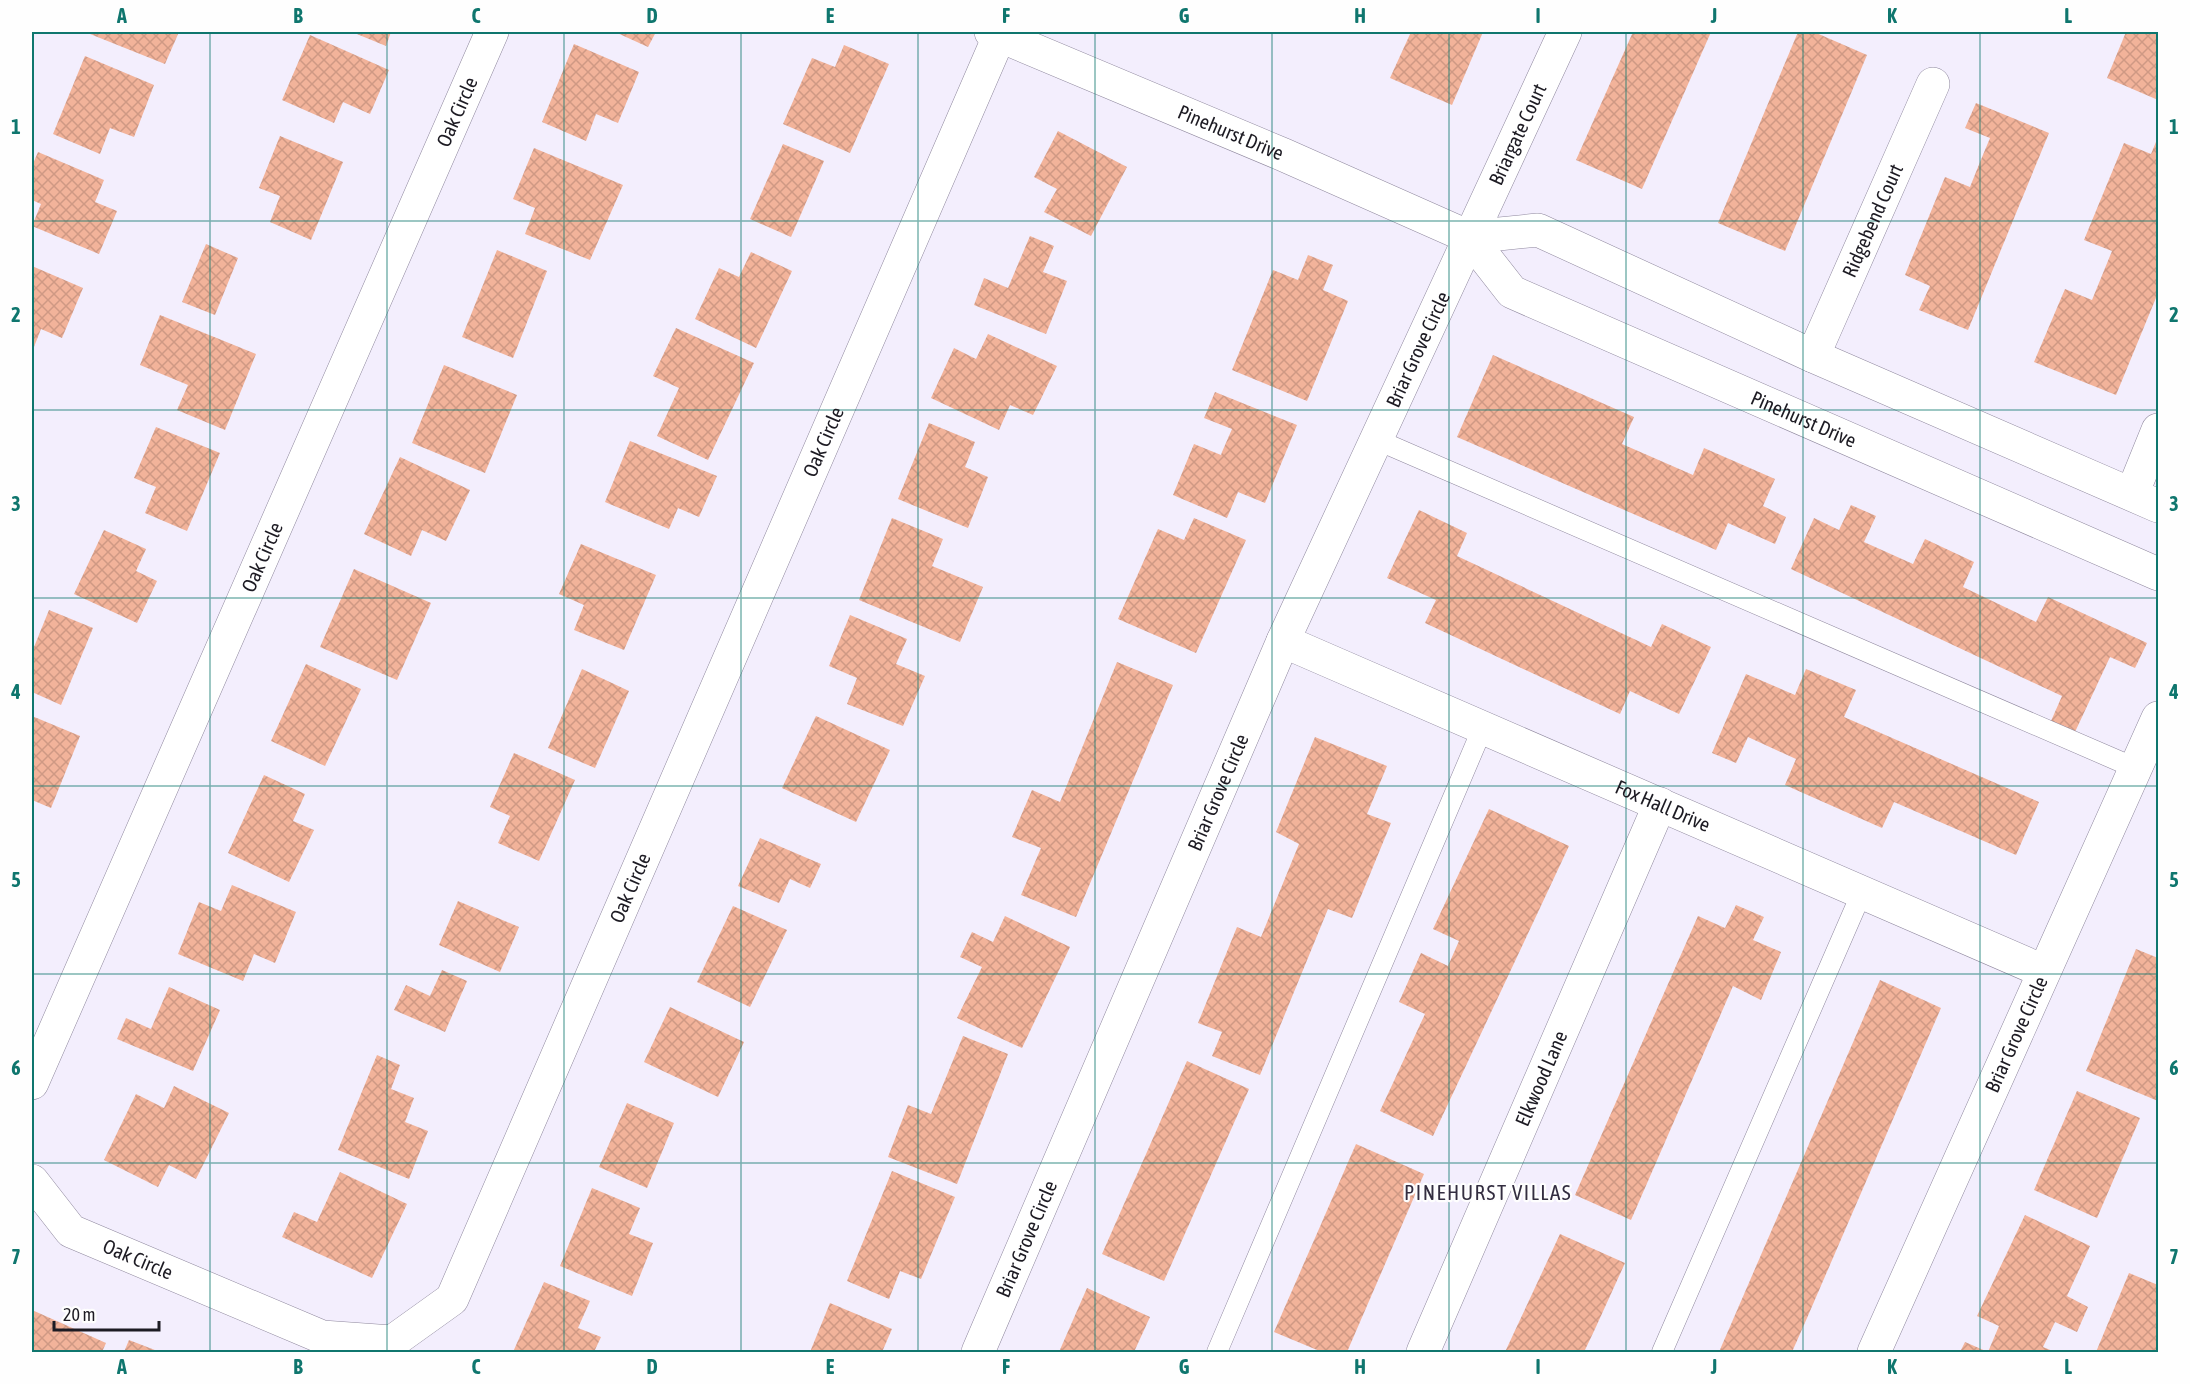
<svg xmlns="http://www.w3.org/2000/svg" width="2190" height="1384" viewBox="0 0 2190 1384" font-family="'Asap Condensed',sans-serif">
	<defs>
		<pattern id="building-cross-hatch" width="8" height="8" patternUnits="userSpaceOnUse" patternTransform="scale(1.5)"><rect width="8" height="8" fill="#f2b39a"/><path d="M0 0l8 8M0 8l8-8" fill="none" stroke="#cf9984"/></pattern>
	</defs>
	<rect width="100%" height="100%" fill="#f3eefd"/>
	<g fill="url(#building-cross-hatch)">
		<path d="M91 32H179L165 64 90 34Z"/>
		<path d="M352 32H391L386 46Z"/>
		<path d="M615 32H656L648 47Z"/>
		<path d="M1411 32H1483L1452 105 1390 78Z"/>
		<path d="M1633 32H1711L1642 189 1576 160Z"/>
		<path d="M1798 32H1814L1867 55 1785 251 1718 223Z"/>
		<path d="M2126 32H2158V100L2107 78Z"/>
		<path d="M310 35 389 70 370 114 343 102 334 123 282 100Z"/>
		<path d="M574 44 639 72 618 123 596 114 586 141 542 122Z"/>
		<path d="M844 45 889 64 850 153 783 124 812 58 835 67Z"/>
		<path d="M85 56 154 85 134 137 110 128 100 154 53 134Z"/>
		<path d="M1976 103 2049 133 1968 330 1919 310 1930 286 1905 275 1945 177 1970 187 1980 162 1990 138 1965 128Z"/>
		<path d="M1058 131 1127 167 1091 236 1044 212 1057 189 1034 177Z"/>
		<path d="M280 136 343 162 311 240 270 222 280 196 259 188Z"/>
		<path d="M2158 137V293L2116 395 2034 362 2065 289 2092 300 2112 251 2084 240 2124 143 2151 154Z"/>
		<path d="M783 144 824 161 791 237 750 219Z"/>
		<path d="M534 148 623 185 590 260 525 234 535 208 513 199Z"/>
		<path d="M38 152 104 180 95 202 117 211 99 254 32 226 41 204 32 200V166Z"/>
		<path d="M1030 236 1054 246 1043 272 1067 281 1046 334 974 305 984 278 1008 288Z"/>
		<path d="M206 244 238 258 215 315 182 302Z"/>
		<path d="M497 250 547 271 513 358 462 337Z"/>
		<path d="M751 252 792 271 756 348 695 319 719 268 739 277Z"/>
		<path d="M1308 255 1333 265 1323 290 1348 301 1307 401 1232 370 1273 270 1298 280Z"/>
		<path d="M32 266 83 288 62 338 41 329 32 352Z"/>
		<path d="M160 315 256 354 225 430 177 410 188 385 140 365Z"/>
		<path d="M676 328 754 363 708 460 657 436 679 388 653 376Z"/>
		<path d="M988 334 1057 366 1033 415 1010 405 999 430 931 398 954 348 976 359Z"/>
		<path d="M1493 355 1634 417 1622 444 1693 475 1704 448 1775 479 1763 506 1786 517 1775 544 1728 523 1716 550 1457 437Z"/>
		<path d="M444 365 517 395 485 473 412 443Z"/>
		<path d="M1215 392 1297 425 1265 503 1238 492 1227 518 1173 495 1194 444 1221 455 1222 452 1232 429 1204 418Z"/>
		<path d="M929 423 975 442 965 467 988 477 968 528 898 499Z"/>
		<path d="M156 427 220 453 187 531 145 513 156 487 134 478Z"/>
		<path d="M630 441 717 476 699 517 678 508 669 529 605 502Z"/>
		<path d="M400 457 470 490 446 541 422 530 411 556 364 534Z"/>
		<path d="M1851 505 1876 516 1864 542 1913 564 1925 539 1974 562 1963 587 2036 622 2048 597 2147 643 2135 668 2110 657 2075 732 2051 721 2062 696 1791 569 1814 518 1839 530Z"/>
		<path d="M1419 510 1467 533 1457 556 1651 647 1662 624 1711 647 1679 714 1630 691 1620 714 1425 623 1436 600 1387 578Z"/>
		<path d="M892 518 943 539 932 566 983 587 960 642 859 600Z"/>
		<path d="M1194 518 1246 540 1196 653 1118 619 1158 529 1184 540Z"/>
		<path d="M104 530 146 549 136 571 157 581 137 623 74 594Z"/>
		<path d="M581 544 656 575 624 650 574 630 584 605 559 594Z"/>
		<path d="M354 569 431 603 397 680 320 647Z"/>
		<path d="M49 610 93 628 61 705 32 692V652Z"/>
		<path d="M850 615 907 639 896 664 925 676 903 726 847 704 857 678 829 666Z"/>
		<path d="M1117 662 1173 685 1076 917 1021 895 1041 848 1012 837 1032 790 1060 802Z"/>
		<path d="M306 664 361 689 325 766 271 741Z"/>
		<path d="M582 669 629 691 595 768 548 748Z"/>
		<path d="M1806 669 1856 690 1844 717 2039 802 2016 855 1894 802 1882 828 1785 785 1796 759 1748 737 1736 763 1712 753 1746 674 1795 695Z"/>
		<path d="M32 716 80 736 51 808 32 800Z"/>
		<path d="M816 716 890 750 856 822 782 788Z"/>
		<path d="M1315 737 1387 766 1367 814 1391 823 1352 918 1328 909 1260 1075 1212 1056 1222 1032 1198 1023 1237 927 1261 937 1299 844 1276 832Z"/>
		<path d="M514 753 575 780 539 861 498 843 510 816 490 807Z"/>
		<path d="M264 775 305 794 293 821 314 830 289 882 228 853Z"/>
		<path d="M1489 809 1569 846 1433 1136 1380 1111 1425 1014 1399 1002 1421 953 1448 966 1459 941 1433 929Z"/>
		<path d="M760 838 821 864 810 888 790 879 779 903 738 886Z"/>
		<path d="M232 885 296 912 275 963 254 954 243 981 178 954 199 902 221 911Z"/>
		<path d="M458 901 519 927 500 972 439 945Z"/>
		<path d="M1736 905 1764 917 1753 940 1781 952 1761 1000 1733 986 1631 1220 1575 1195 1698 916 1725 928Z"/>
		<path d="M733 906 787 930 750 1007 697 982Z"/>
		<path d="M1005 916 1070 947 1022 1048 957 1018 982 967 960 957 972 932 993 942Z"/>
		<path d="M2136 949 2158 958V1101L2086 1071Z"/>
		<path d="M442 970 467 981 445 1032 394 1010 406 985 430 996Z"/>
		<path d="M1880 980 1941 1008 1807 1318 1792 1352H1719Z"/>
		<path d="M169 987 220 1010 193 1071 117 1039 126 1018 151 1029Z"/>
		<path d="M670 1007 744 1042 718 1097 644 1062Z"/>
		<path d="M963 1036 1008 1054 957 1184 888 1157 908 1105 931 1114Z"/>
		<path d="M377 1055 400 1065 391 1089 414 1098 405 1122 428 1131 409 1179 338 1150Z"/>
		<path d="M1187 1061 1249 1089 1164 1281 1102 1254Z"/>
		<path d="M174 1086 229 1113 196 1179 169 1165 158 1187 104 1160 136 1094 164 1108Z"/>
		<path d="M2077 1091 2140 1118 2097 1218 2034 1190Z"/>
		<path d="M627 1103 674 1123 647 1188 599 1167Z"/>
		<path d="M1356 1144 1424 1174 1347 1352H1322L1274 1332Z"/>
		<path d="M892 1171 955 1197 921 1279 900 1271 889 1299 847 1281Z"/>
		<path d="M340 1172 407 1204 372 1278 282 1237 294 1212 317 1222Z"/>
		<path d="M592 1188 640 1208 629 1234 653 1243 632 1296 560 1266Z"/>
		<path d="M2025 1215 2090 1246 2067 1296 2088 1307 2077 1332 2055 1322 2043 1347 2055 1352H1960L1965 1342 1988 1352 1999 1326 1977 1316Z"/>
		<path d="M1560 1234 1625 1263 1595 1329 1584 1352H1505Z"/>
		<path d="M2129 1273 2158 1285V1352H2096Z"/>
		<path d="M544 1282 590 1301 578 1328 601 1337 594 1352H513Z"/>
		<path d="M1087 1288 1150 1317 1134 1352H1059Z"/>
		<path d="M830 1303 892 1329 882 1352H810Z"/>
		<path d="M32 1310 106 1343 102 1352H32Z"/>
		<path d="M129 1340 160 1352H124Z"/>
	</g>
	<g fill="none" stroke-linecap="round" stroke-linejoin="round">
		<defs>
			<g id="lane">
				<path d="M1375 439 2135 768"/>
				<path d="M1217 1352 1483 727"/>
				<path d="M1662 1352 1862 892"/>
			</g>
			<g id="street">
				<path id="s1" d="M991 32 1284 155 1469 237 1512 292 2158 574"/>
				<path d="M1469 237 1538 230 1813 356 2158 506"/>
				<path id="s2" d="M1813 356 1933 84"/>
				<path d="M2132 494 2158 430"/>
				<path id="s3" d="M1283 641 2043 971"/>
				<path id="s4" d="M32 1083 492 32"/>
				<path id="s5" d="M32 1181 71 1231 322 1337 392 1342 452 1299 1001 32"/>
				<path id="s6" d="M978 1352 1283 641 1565 32"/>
				<path id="s7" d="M1423 1352 1660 804"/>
				<path id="s8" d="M1874 1352 2158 718"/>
			</g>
		</defs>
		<use href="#lane" stroke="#8f889e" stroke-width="21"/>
		<use href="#street" stroke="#8f889e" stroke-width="34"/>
		<use href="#lane" stroke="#fff" stroke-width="20"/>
		<use href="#street" stroke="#fff" stroke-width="33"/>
	</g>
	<path fill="none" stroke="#0f766e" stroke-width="1.5" stroke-opacity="0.55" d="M210 32V1352M387 32V1352M564 32V1352M741 32V1352M918 32V1352M1095 32V1352M1272 32V1352M1449 32V1352M1626 32V1352M1803 32V1352M1980 32V1352M32 221H2158M32 410H2158M32 598H2158M32 786H2158M32 974H2158M32 1163H2158"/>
	<g text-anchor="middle" stroke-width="4.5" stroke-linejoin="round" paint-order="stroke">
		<g font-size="20" fill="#1d1b23" stroke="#fefefe">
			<text dy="7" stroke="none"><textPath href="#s4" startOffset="1060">Oak Circle</textPath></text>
			<text dy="7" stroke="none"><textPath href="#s1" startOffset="260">Pinehurst Drive</textPath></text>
			<text dy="7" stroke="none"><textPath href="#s6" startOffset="1332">Briargate Court</textPath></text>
			<text dy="7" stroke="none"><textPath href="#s2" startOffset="148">Ridgebend Court</textPath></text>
			<text dy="7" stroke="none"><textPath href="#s6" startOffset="1095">Briar Grove Circle</textPath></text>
			<text dy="7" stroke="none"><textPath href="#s1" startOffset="908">Pinehurst Drive</textPath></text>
			<text dy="7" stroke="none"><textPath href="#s5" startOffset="1414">Oak Circle</textPath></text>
			<text dy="7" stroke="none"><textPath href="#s4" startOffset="574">Oak Circle</textPath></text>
			<text dy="7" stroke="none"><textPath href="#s6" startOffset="609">Briar Grove Circle</textPath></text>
			<text dy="7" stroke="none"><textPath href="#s3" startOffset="414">Fox Hall Drive</textPath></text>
			<text dy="7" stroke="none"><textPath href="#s5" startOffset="928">Oak Circle</textPath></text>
			<text dy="7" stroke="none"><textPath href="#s8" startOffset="348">Briar Grove Circle</textPath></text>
			<text dy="7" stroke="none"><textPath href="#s7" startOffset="298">Elkwood Lane</textPath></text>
			<text dy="7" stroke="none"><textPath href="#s6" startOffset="123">Briar Grove Circle</textPath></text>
			<text dy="7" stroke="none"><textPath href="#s5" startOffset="136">Oak Circle</textPath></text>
		</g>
		<g font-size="21" letter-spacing="1.5" fill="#332d40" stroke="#fefefe">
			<text x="1488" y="1200">PINEHURST VILLAS</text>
		</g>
	</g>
	<rect width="2190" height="1384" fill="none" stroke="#fefefe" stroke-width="66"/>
	<path d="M54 1321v9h105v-9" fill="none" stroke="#1d1b23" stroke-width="3"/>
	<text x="63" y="1321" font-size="18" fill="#1d1b23" stroke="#fefefe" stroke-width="4.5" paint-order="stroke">20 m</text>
	<rect x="33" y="33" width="2124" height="1318" fill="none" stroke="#0f766e" stroke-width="2"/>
	<g font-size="20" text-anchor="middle" font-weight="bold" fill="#0f766e">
		<text x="122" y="23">A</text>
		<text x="298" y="23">B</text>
		<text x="476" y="23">C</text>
		<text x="652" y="23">D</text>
		<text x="830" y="23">E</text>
		<text x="1006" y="23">F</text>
		<text x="1184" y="23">G</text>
		<text x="1360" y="23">H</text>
		<text x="1538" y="23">I</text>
		<text x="1714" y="23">J</text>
		<text x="1892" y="23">K</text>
		<text x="2068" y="23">L</text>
		<text x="16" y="134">1</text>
		<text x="2174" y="134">1</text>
		<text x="16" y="322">2</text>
		<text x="2174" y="322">2</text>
		<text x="16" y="511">3</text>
		<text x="2174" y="511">3</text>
		<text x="16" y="699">4</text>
		<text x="2174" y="699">4</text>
		<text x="16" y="887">5</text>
		<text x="2174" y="887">5</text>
		<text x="16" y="1075">6</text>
		<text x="2174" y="1075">6</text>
		<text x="16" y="1264">7</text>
		<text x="2174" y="1264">7</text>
		<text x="122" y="1374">A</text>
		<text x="298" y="1374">B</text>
		<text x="476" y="1374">C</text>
		<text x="652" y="1374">D</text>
		<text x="830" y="1374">E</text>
		<text x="1006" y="1374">F</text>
		<text x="1184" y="1374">G</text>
		<text x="1360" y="1374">H</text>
		<text x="1538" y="1374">I</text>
		<text x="1714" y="1374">J</text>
		<text x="1892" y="1374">K</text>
		<text x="2068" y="1374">L</text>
	</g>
</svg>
